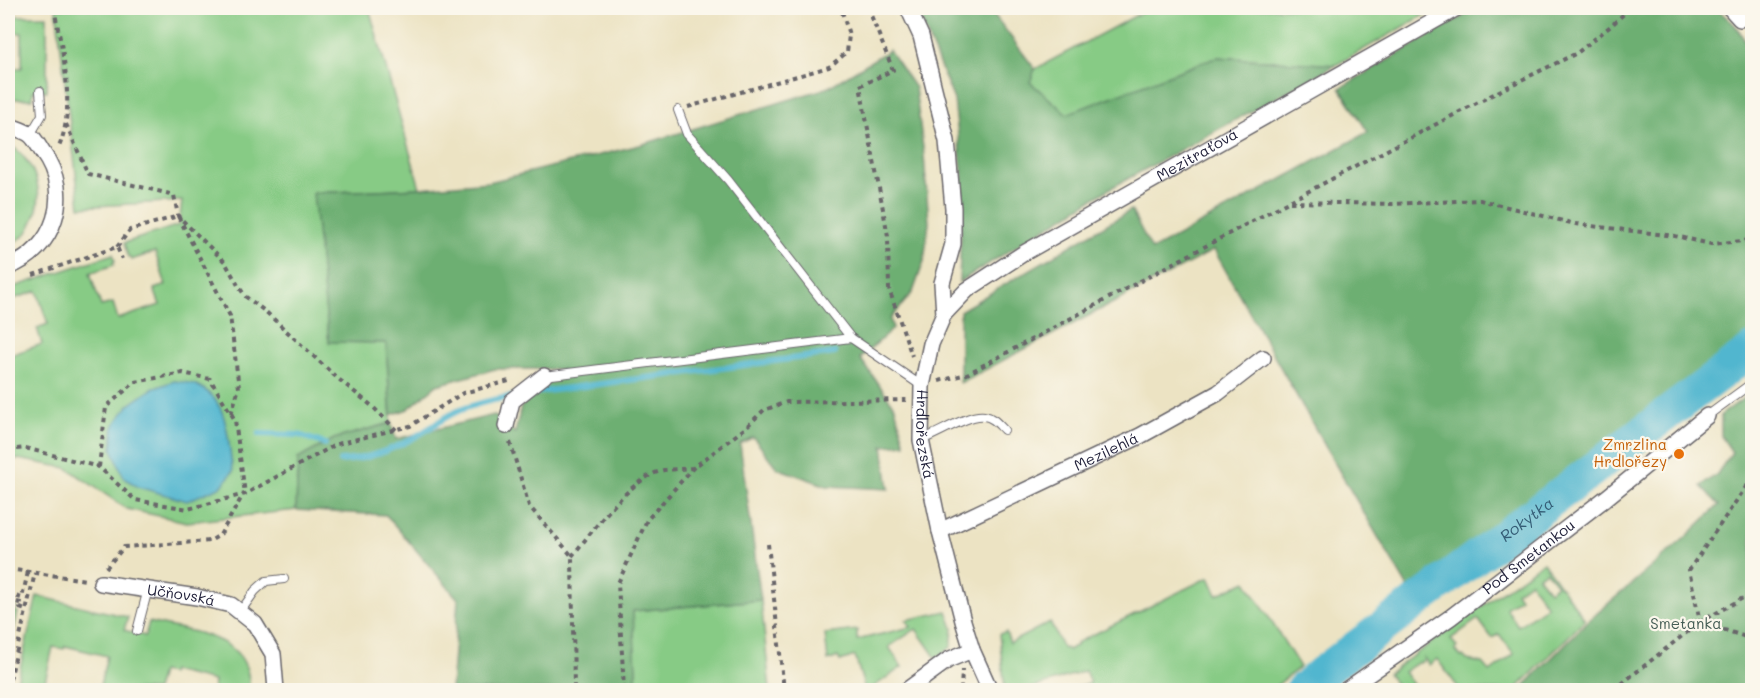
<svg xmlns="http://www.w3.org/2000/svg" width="1760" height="698" viewBox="0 0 1760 698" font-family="Mali,sans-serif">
	<rect width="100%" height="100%" fill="#fbf7ec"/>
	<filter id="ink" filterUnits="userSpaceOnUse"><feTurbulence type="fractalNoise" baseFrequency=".0167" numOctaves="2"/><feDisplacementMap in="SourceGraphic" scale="12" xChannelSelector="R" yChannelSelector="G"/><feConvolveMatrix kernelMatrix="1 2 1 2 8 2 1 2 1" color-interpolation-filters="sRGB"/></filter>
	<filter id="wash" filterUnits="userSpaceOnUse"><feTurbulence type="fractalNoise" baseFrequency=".008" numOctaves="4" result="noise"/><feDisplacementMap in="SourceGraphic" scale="24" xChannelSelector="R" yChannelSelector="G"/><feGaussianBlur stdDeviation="1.35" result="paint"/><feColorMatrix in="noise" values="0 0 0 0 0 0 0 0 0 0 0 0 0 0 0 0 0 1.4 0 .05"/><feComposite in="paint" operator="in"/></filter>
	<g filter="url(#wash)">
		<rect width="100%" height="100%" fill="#ece3c3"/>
		<g fill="#87cb85" stroke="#547660" stroke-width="1.5" fill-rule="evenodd">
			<path d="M56 8H369L420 188 314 193 329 342 386 343 391 423 334 439 298 459 296 510 187 522 127 509 67 468 18 459 8 460V356L42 344 37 328 48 324 37 291 13 299 8 289 113 254 115 261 113 262 114 265 90 273 101 306 113 303 118 319 160 305 154 289 166 285 155 252 131 260 130 257H128L124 243 179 225 182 201 80 207Z"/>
			<path d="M1150 8H1437L1336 65 1216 57 1067 114 1029 82 1035 69Z"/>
			<path d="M8 16H47V91H33V99H8V85H10V68H22V33H8Z"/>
			<path d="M8 144C35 160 47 194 32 223 30 228 26 235 21 238 17 241 12 242 8 244Z"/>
			<path d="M1543 562 1585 620 1515 690H1460L1437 659 1429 665 1424 658V660L1420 663 1419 662 1404 672 1417 690H1400L1388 674ZM1546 571 1557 585 1549 591 1538 577ZM1530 582 1547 606 1518 626 1506 608 1520 598 1516 592ZM1478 619 1492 638 1499 634 1514 654 1490 672 1482 663 1467 660 1463 656 1461 657 1455 649 1457 647 1451 639Z"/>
			<path d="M1209 577 1217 595 1246 581 1300 667 1271 690H1069L1090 683 1085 671 1026 690H1022L1021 688 1014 690H1005L999 634 1006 632 1010 643 1050 622 1063 649 1066 648 1068 650 1077 645 1076 643Z"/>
			<path d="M37 596 128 617 124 630 145 636 149 622C189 632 253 634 249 690H213L214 681 172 671 171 674 161 672 156 690H99L107 656 65 646 64 649 53 647 43 690H15Z"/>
			<path d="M761 600 770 690H637L632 611Z"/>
			<path d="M8 604 16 606 14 611 18 612 8 655Z"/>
			<path d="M947 611 953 628 951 647 936 658 916 629 889 647 902 667 869 690H865L855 656 840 661 838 657 828 661 825 634 857 630V640L911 627 906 620Z"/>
		</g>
		<g fill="#6daf72" stroke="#486856" stroke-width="1.5">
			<path d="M916 8H989L1035 69 1030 82 1067 114 1216 57 1336 65 1109 189 959 282 963 179 954 100Z"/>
			<path d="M1477 8H1716L1735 25 1752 52V333L1408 588 1341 474 1214 250 960 383V311L1131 210 1152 250 1368 132 1340 88Z"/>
			<path d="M889 50 915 88 924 155 929 223 924 261 913 292 890 319 893 329 860 358 895 407 905 444 883 446 889 489 827 486 777 468 753 437 740 444 761 600 633 611 637 690H451L458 599 386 515 296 510 298 459 334 439 391 423 396 439 494 415 515 433 521 407 539 387 562 369H495L437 385 408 409 391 415 386 343 329 342 313 193 420 188 489 182 640 145 827 88Z"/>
			<path d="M1752 392V690H1520L1588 621 1685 538 1719 505 1701 486 1717 474 1732 452 1721 436V415Z"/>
		</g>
		<path fill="#51b6cf" stroke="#3a6c85" stroke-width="1.5" d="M174 381C181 382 190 382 196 385 231 400 227 441 233 471L222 486 187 501 138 487 124 478 112 449 114 425 129 405 152 389Z"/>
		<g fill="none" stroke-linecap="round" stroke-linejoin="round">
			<g stroke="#51b6cf" stroke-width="6">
				<path d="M539 392 835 353"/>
				<path d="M259 434 299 435 325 444"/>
				<path d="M340 461C367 460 397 448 420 434 432 427 443 418 456 412 473 404 492 400 510 397"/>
			</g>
			<path stroke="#51b6cf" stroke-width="34" id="s1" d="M1302 690 1323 672 1752 350"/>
		</g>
	</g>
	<g filter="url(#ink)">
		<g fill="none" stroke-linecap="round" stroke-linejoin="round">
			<defs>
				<g id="lane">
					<path d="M678 110 687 134 728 180 851 338"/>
					<path d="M30 135 42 115 40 91"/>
					<path d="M544 376 851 338 922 386"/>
					<path d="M1707 416 1752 383"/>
					<path d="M921 440C938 434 968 414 984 416 993 417 998 424 1004 430"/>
					<path d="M240 612 255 591 266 581 284 579"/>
					<path d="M137 631 148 589"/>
				</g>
				<g id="street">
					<path id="s2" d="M908 8 921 36 947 141 953 208V244L942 283 944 314 931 344 922 386 921 440 940 531 963 621 972 650 990 690"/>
					<path d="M1730 8 1740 19"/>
					<path d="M8 125C14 128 23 130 29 134 35 138 39 147 43 153 73 194 55 250 8 267"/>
					<path id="s3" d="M944 314 967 290 1024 253 1457 8"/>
					<path d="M506 426 512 401 544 376"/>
					<path id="s4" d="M940 531 1140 436 1218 393 1263 358"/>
					<path id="s5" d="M101 583 197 597 231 605 255 624 273 654 276 690"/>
					<path d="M907 690 948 660 972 650"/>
					<path id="s6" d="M1346 690 1451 617 1606 498 1707 416"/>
				</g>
			</defs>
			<use href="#lane" stroke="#69666b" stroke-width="10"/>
			<use href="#street" stroke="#69666b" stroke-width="18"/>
			<g stroke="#69666b" stroke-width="4" stroke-dasharray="4.5 4.5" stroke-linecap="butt">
				<path d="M54 8C62 50 77 108 58 149"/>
				<path d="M868 8 893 70 860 86 888 236 889 289 912 356"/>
				<path d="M688 107 829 67 847 52 849 35 841 8"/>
				<path d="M66 124 88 174 174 195 178 216 225 262 239 287 246 297 266 312 336 377 372 406 396 430"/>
				<path d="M1290 202 1392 204 1480 200 1575 224 1675 236 1711 244 1752 240"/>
				<path d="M117 247 130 230 178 216 230 316 239 388 231 414"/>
				<path d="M33 275 117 247 122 259"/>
				<path d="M939 381 967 374 1288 202 1509 86 1577 53 1612 25 1630 8"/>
				<path d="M510 442 529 506 572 556 574 690"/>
				<path d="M8 450 25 448 99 467 135 500 188 509 245 494 337 444 410 426 463 393 509 381"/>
				<path d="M99 467 106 407 135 382 183 373 210 379 235 420 245 494"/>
				<path d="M1752 478 1689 570 1700 622 1752 639"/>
				<path d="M768 544 784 690"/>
				<path d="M572 556C594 530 629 478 664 470 673 469 683 469 692 468"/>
				<path d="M106 568 124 547 210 541 220 535 243 495"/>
				<path d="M8 569 86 580"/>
				<path d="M8 594 22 598 28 572"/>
				<path d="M8 600 21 603 20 608 26 610"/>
				<path d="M8 688 35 573"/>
				<path d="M624 690 618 583 647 520 693 468 744 429 764 410 787 402 907 400"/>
				<path d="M961 690 962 670"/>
				<path d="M1615 690 1625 681 1700 622 1752 593"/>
			</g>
			<use href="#lane" stroke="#fff" stroke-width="8"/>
			<use href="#street" stroke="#fff" stroke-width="15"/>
		</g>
	</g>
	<circle fill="#e8710a" stroke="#fbf7ec" stroke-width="2" cx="1679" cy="454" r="6"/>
	<g text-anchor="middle" stroke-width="4.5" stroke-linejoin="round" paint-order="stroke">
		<g font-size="15" fill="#22223b" stroke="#fbf7ec">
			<text dy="5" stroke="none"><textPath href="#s3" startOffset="300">Mezitraťová</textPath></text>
			<text dy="5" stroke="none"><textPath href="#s2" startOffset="438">Hrdlořezská</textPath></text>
			<text dy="5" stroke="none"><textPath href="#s4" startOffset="184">Mezilehlá</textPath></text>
			<text dy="5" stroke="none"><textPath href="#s6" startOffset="226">Pod Smetankou</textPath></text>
			<text dy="5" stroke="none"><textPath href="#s5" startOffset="81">Učňovská</textPath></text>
		</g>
		<g font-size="15" fill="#c56008" stroke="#fbf7ec" text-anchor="end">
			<text x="1667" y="450">Zmrzlina<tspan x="1667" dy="17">Hrdlořezy</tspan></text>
		</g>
		<g font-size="15" fill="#455d55" stroke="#fbf7ec">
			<text x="1686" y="629">Smetanka</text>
		</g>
		<g font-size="16" font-style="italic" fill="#355d76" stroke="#fbf7ec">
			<text dy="6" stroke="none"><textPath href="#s1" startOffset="282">Rokytka</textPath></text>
		</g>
	</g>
	<rect width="1760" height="698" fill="none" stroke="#fbf7ec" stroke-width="30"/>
</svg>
